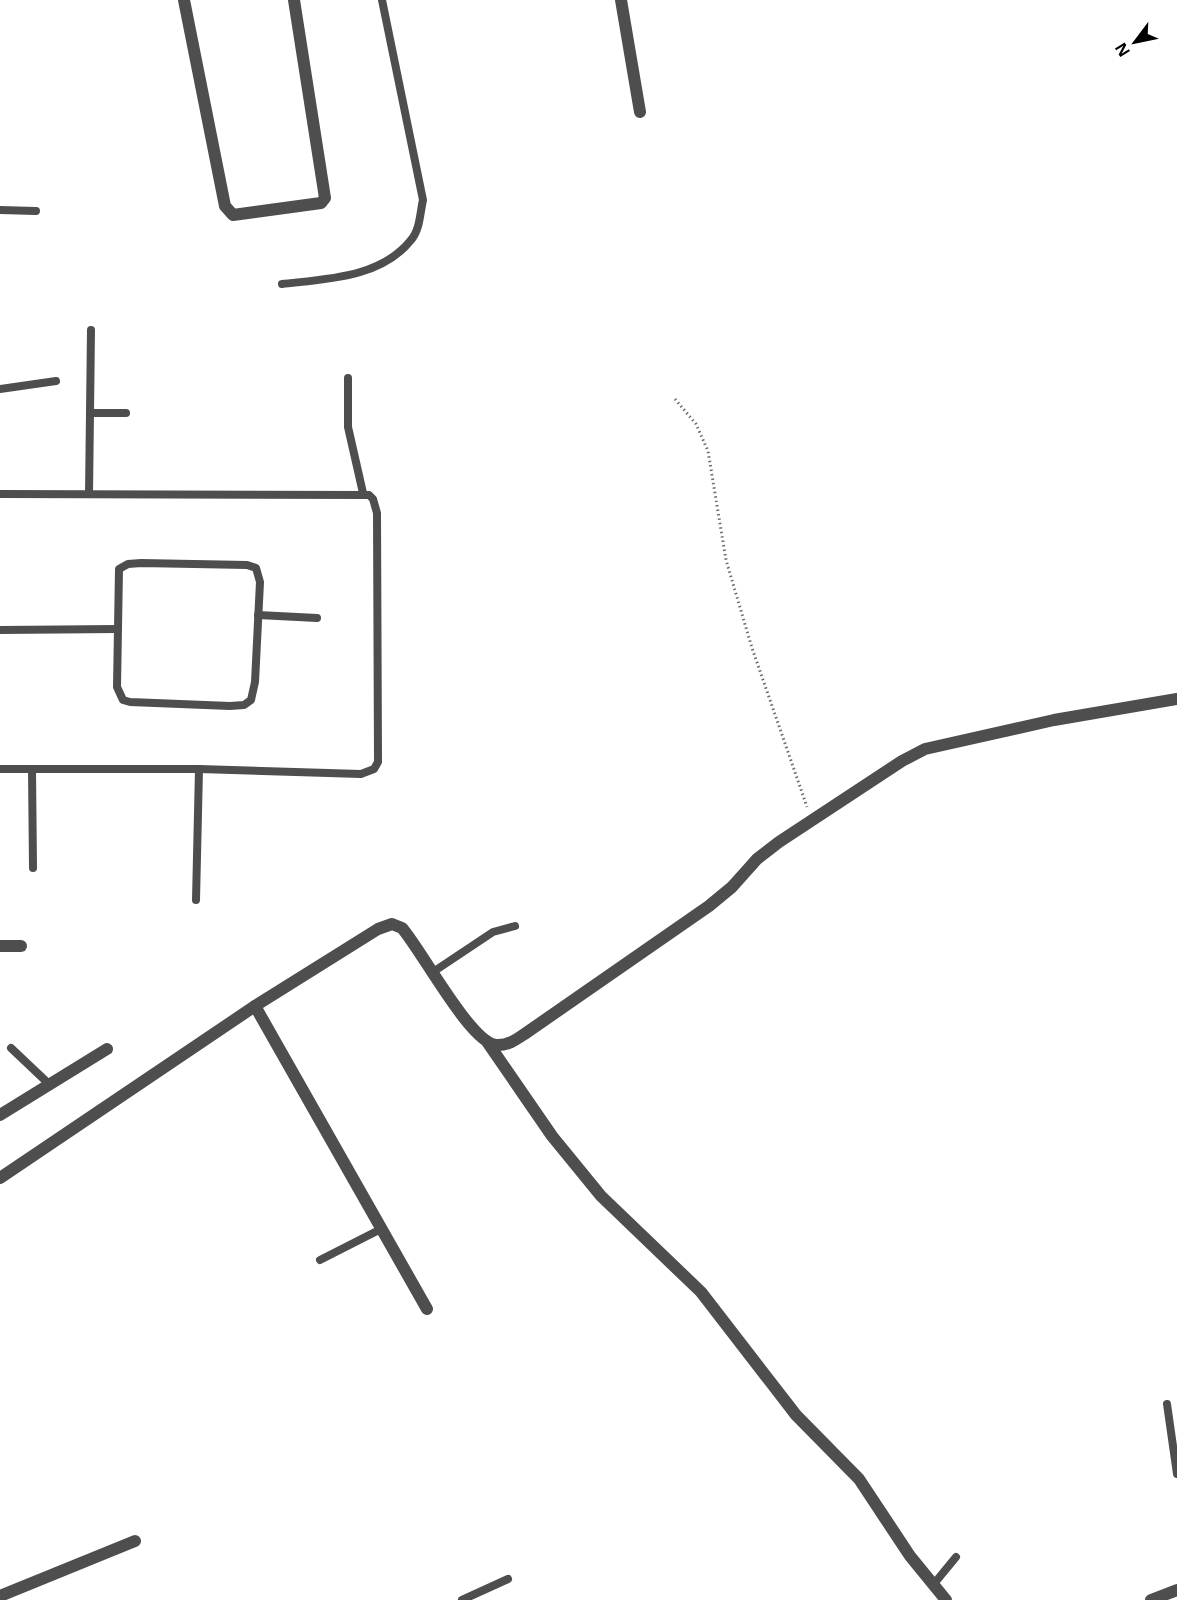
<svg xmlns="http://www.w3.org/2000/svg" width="1177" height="1600" viewBox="0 0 1177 1600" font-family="'Noto Sans',sans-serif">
	<rect width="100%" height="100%" fill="#fff"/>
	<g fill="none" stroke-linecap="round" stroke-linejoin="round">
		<path stroke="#707070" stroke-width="3" stroke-dasharray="1.5 3" stroke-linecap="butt" d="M675 399 696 424 708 451 726 560 752 648 807 807"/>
		<g stroke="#4e4e4e" stroke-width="8">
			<path d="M0 210 36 211"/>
			<path d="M282 284C326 279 381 278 411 240 420 230 420 213 423 200L382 0"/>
			<path d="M348 378V427L363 493"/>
			<path d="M0 389 56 381"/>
			<path d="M90 413H126"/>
			<path d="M0 494 369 495 373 499 377 513 378 762 374 769 361 774 199 769H0"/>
			<path d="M89 494 91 330"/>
			<path d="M141 563 247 565 256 568 260 582 255 682 251 700 244 705 230 706 130 702 123 700 117 687 119 569 128 564Z"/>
			<path d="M258 615 317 618"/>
			<path d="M0 630 118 629"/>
			<path d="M32 769 33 868"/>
			<path d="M196 900 199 769"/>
			<path d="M433 972 493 932 515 926"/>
			<path d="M11 1048 49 1084"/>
			<path d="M320 1260 381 1229"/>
			<path d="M1167 1404 1177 1474"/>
			<path d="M933 1585 956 1557"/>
			<path d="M462 1600 508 1579"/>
		</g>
		<g stroke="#4e4e4e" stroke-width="12">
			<path d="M184 0 225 206 233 215 321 203 325 198 294 0"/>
			<path d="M621 0 640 112"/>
			<path d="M0 946H21"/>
			<path d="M255 1006 427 1309"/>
			<path d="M488 1043 552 1136 601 1196 701 1292 796 1415 859 1479 910 1556 946 1600"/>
			<path d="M0 1115 107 1049"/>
			<path d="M0 1178 255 1006 378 929 392 924 402 928C422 951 470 1042 496 1045 508 1046 517 1039 526 1033L709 906 732 887 757 859 779 842 902 761 925 749 1054 720 1177 699"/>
			<path d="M0 1596 135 1541"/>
			<path d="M1151 1600 1177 1590"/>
		</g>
	</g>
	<g transform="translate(1135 42) rotate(238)" stroke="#ffffff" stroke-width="4.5" paint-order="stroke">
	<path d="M0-4.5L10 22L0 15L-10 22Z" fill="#000000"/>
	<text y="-9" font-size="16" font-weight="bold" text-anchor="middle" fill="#000000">N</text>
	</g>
</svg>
